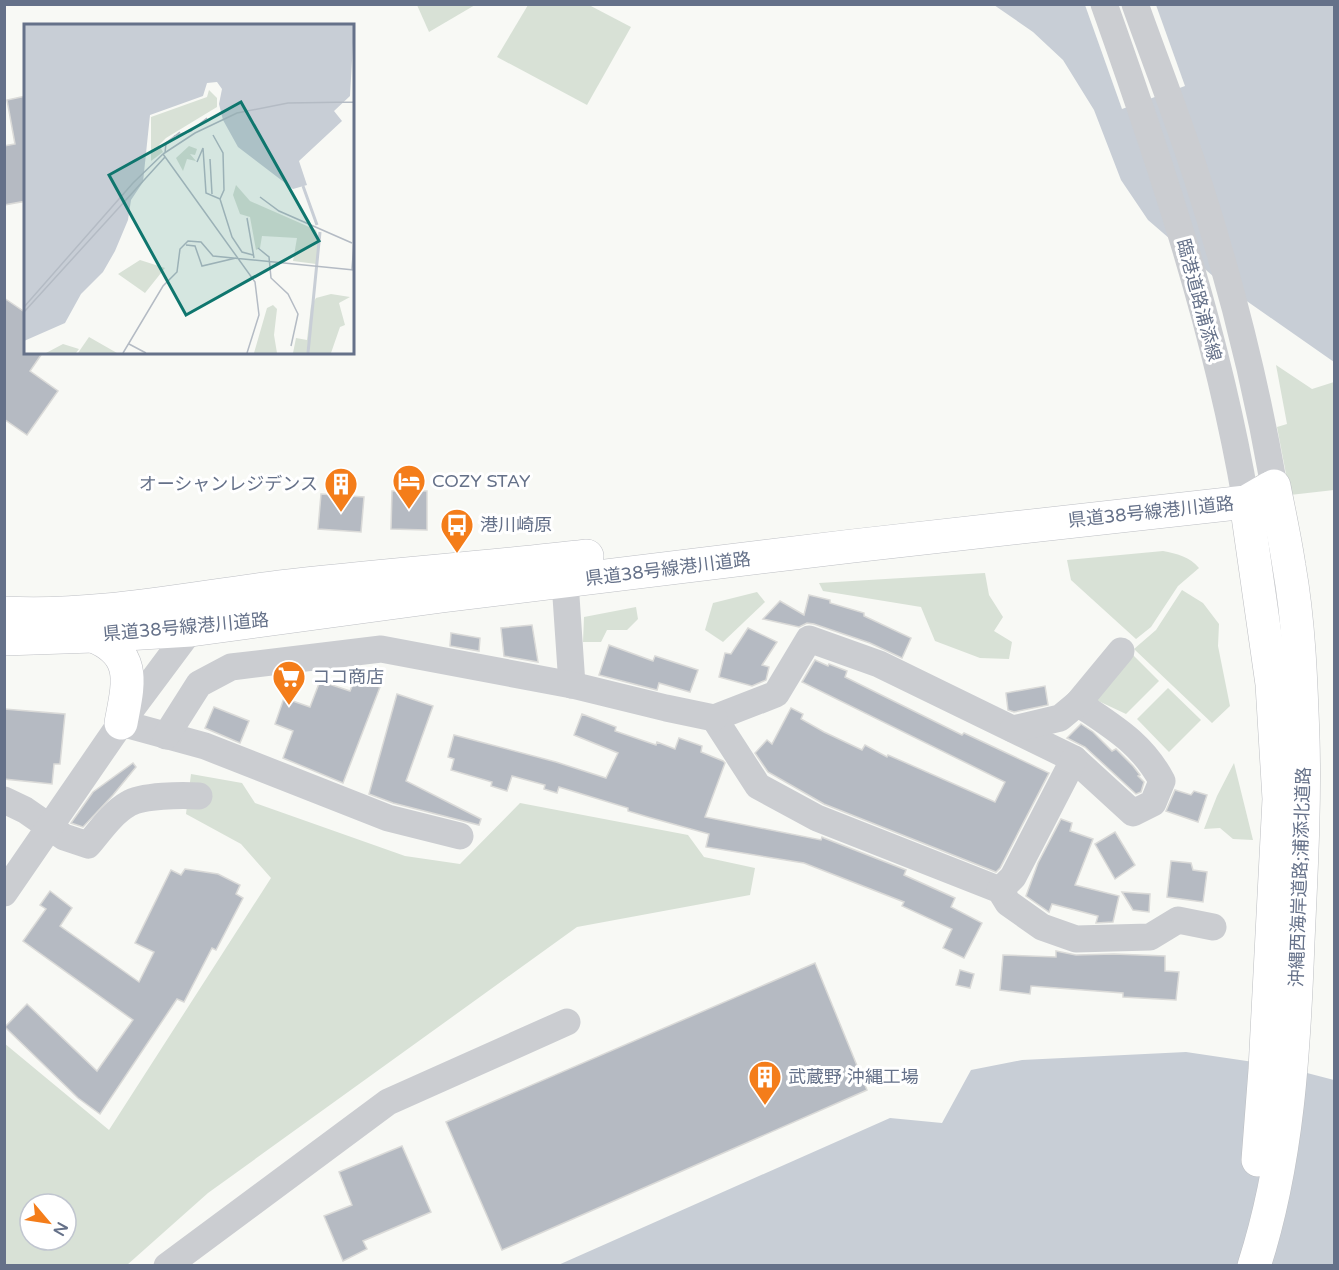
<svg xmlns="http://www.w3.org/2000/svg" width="1339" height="1270" viewBox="0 0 1339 1270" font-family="'Varela Round','Noto Sans JP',sans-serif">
	<rect width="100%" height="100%" fill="#f8f9f5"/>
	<g fill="#d8e1d6" fill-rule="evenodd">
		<path d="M417 5H475L429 32Z"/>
		<path d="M528 5H589L631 27 587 105 497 57Z"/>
		<path d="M1276 365 1312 389 1334 382V490L1290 495 1277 427 1287 424Z"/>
		<path d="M1163 551C1177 554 1189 556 1199 568L1178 586 1151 627 1136 639 1071 580 1067 560Z"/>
		<path d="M985 573 989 595 1003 617 994 631 1012 642 1009 659 980 658 935 641 921 607 823 591 819 583Z"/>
		<path d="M1182 590 1203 603 1219 624 1218 646 1230 706 1212 723 1134 649 1156 630Z"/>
		<path d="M757 592 765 602 723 642 705 630 713 603Z"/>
		<path d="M636 607 638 619 627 630H607L601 642H583L584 617Z"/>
		<path d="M1130 652 1159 681 1126 714 1092 698Z"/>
		<path d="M1168 688 1201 720 1169 752 1137 719Z"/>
		<path d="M1234 763 1253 840 1233 839 1220 828 1204 829 1217 796Z"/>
		<path d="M191 774 242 783 255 803 405 856 460 864 520 803 688 835 704 857 755 868 750 895 577 927 208 1193 127 1265H5L4 1043 109 1130 271 878 241 844 186 814ZM30 1204H66V1240H30Z"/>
	</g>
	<g fill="#c8ced6">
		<path d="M994 5H1334V362L1221 283 1148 220 1121 180 1094 110 1063 60 1033 32Z"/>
		<path d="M1186 1052 1280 1066 1334 1080V1265L556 1266 890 1118 942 1123 971 1070 1022 1060Z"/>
	</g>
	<path fill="#f8f9f5" d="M1085 5H1156L1185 86 1122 109Z"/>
	<g fill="#b5bac2" stroke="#dadad8" stroke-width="1.5">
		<path d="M26 96V201L4 205V146L15 144 7 100Z"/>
		<path d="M4 298 26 313V352H43L30 371 58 391 27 435 4 419Z"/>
		<path d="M392 491H427V530L391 529Z"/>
		<path d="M321 494 364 497 361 532 318 529Z"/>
		<path d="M809 595 830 600V603L864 613V616L911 638 902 658 870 643 814 624 807 623 799 627 763 619 780 601 804 615Z"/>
		<path d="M532 625 538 662 504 656 501 628Z"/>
		<path d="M748 628 777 642 762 665 769 667 766 680 752 686 719 677 725 653 731 654Z"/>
		<path d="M451 633 480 638 479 651 450 646Z"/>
		<path d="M609 645 653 661 655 656 698 670 690 692 659 683 657 690 599 675Z"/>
		<path d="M815 660 828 666 829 664 847 671 845 677 849 679 962 735 964 733 1049 773 1000 868 996 872 824 804 768 772 755 753 767 740 772 744 791 708 803 714 801 719 824 732 862 750 865 745 887 757 888 755 995 802 1005 782 802 682Z"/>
		<path d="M355 679 380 687 343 783 283 758 293 731 275 724 284 698 310 707 320 681 350 691Z"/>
		<path d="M1045 686 1048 705 1014 712 1008 710 1006 693Z"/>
		<path d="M397 694 433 706 406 781 481 819 479 825 393 803 369 794Z"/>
		<path d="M214 707 249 721 240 743 205 728Z"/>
		<path d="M4 709 65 714 60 764H54L52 784 4 779Z"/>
		<path d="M582 714 616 727 615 731 656 745 657 742 675 749 679 738 702 746 701 752 723 761 725 763 705 817 821 840 822 837 824 838 906 870 904 875 955 898 951 907 982 923 964 958 943 948 952 929 902 906 904 902 804 863 706 847 709 834 648 817 628 811V808L559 787 557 793 544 789 545 785 512 776 507 791 491 786 492 782 451 770 454 759 448 757 454 735 556 762 606 778 618 753 574 735Z"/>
		<path d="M1081 724 1093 732 1112 751 1116 749 1133 766 1140 775 1138 776 1144 782 1141 792 1136 794 1085 747 1067 738Z"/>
		<path d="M133 763 136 767 113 795 83 827 71 823 93 792Z"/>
		<path d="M1175 790 1191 795 1194 791 1207 795 1198 822 1166 811Z"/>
		<path d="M1061 819 1072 823 1070 831 1093 839 1075 885 1119 896 1113 922 1096 923 1098 916 1052 904 1049 912 1026 896 1038 863Z"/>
		<path d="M1115 832 1135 865 1115 879 1095 844Z"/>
		<path d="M1171 861 1191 863 1193 870 1207 872 1203 902 1167 897Z"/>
		<path d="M185 869 218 874 240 885 236 894 243 898 216 950 212 948 184 1002 177 999 100 1114 78 1098 5 1027 27 1004 97 1071 133 1020 23 941 46 909 40 905 50 891 72 908 60 926 139 982 154 952 135 943 171 870 181 875Z"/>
		<path d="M1122 892 1150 894 1149 912 1133 910Z"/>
		<path d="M1056 951 1076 955 1114 954 1165 956V971L1179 972 1176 1000 1123 997V993L1031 986 1030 994 1000 990 1003 955 1056 957Z"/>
		<path d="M815 963 867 1090 502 1250 446 1122Z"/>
		<path d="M960 970 974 974 970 988 956 985Z"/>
		<path d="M402 1146 431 1212 363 1241 367 1249 343 1261 324 1216 352 1205 339 1172Z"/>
	</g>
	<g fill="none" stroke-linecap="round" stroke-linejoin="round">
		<defs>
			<g id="major">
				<path d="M4 613C97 618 189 598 280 587 382 575 485 568 587 556"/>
				<path d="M93 636C138 654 128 685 121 723"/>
				<path d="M4 639 93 636 191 630 442 596 852 546 1246 502 1270 488"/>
			</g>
			<g id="highway">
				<path d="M1246 502 1272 684 1279 799 1265 1070 1258 1160"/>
				<path d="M1254 1266C1288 1161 1294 1051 1298 942 1301 874 1305 806 1303 738 1301 681 1299 622 1289 566 1285 539 1279 512 1274 486"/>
			</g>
		</defs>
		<use href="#major" stroke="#bdbfc4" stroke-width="34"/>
		<use href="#highway" stroke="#bcbec2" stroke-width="34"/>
		<g stroke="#cbcdd1" stroke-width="27">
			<path d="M1104 4C1162 167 1217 331 1246 502"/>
			<path d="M1135 4C1156 63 1179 121 1198 181 1230 280 1256 383 1274 486"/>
			<path d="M565 582 572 685"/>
			<path d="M1078 703C1113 727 1142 743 1162 781L1153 803 1133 813 1074 759 879 664 809 639 776 694 714 718 758 786 817 818 1000 890 1008 903 1042 927 1076 939 1150 937 1178 920 1213 927"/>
			<path d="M121 723 205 746 388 818 460 836"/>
			<path d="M1013 729 1060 718 1078 703 1121 651"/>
			<path d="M166 736 199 684 231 667 381 649 572 685 666 708 714 718"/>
			<path d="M4 800 25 810 64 837 88 845C100 831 112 813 128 804 142 795 183 795 199 796"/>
			<path d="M1000 890 1013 877 1074 759"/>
			<path d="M4 893 121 723 200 617"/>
			<path d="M167 1266 388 1102 567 1022"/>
		</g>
		<use href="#major" stroke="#fff" stroke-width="33"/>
		<use href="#highway" stroke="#fff" stroke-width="33"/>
	</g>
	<defs>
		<symbol id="hotel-pin" viewBox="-11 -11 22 30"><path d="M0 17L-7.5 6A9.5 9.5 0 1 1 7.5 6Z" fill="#f47d1a" stroke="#fff"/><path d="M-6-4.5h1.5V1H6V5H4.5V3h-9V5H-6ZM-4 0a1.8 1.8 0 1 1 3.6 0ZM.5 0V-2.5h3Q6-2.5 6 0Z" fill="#fff"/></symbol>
		<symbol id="building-pin" viewBox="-11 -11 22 30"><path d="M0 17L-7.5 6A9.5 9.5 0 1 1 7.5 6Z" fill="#f47d1a" stroke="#fff"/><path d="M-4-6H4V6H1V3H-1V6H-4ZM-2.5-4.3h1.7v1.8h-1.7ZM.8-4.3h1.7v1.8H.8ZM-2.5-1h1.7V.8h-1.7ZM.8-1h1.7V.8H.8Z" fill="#fff"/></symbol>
		<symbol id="bus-pin" viewBox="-11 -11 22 30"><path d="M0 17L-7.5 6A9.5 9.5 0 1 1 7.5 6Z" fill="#f47d1a" stroke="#fff"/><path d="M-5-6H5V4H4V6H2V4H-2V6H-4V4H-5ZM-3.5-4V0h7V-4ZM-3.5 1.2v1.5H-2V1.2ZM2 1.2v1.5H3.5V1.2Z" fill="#fff"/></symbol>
		<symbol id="supermarket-pin" viewBox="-11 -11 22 30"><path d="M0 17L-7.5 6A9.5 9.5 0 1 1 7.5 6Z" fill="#f47d1a" stroke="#fff"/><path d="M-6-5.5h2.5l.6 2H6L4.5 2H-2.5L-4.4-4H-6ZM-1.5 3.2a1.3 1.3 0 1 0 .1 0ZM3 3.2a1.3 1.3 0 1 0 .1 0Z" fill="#fff"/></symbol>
	</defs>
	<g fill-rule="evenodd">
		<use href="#hotel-pin" x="390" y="462" width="38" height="52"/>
		<use href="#building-pin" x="322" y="465" width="38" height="52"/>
		<use href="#bus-pin" x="438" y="506" width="38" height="52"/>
		<use href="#supermarket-pin" x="270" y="658" width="38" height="52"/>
		<use href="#building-pin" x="746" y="1058" width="38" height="52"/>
	</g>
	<g text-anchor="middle" stroke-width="6" stroke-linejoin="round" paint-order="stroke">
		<g font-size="18" fill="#657189" stroke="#fff">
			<text transform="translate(1199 300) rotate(75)" y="6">臨港道路浦添線</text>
			<text transform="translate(1151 512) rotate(-6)" y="6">県道38号線港川道路</text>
			<text transform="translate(668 569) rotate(-7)" y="6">県道38号線港川道路</text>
			<text transform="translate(186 627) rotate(-5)" y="6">県道38号線港川道路</text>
			<text transform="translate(1300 877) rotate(-88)" y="6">沖縄西海岸道路;浦添北道路</text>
		</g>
		<g font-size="18" fill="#657189" stroke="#fff" text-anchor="start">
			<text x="432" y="487">COZY STAY</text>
			<text x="318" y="490" text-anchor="end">オーシャンレジデンス</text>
			<text x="480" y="531">港川崎原</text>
			<text x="312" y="683">ココ商店</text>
			<text x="788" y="1083">武蔵野 沖縄工場</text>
		</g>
	</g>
	<g transform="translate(24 24)">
		<rect width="330" height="330" fill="#f8f9f5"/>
		<path d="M185 66 193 74V83L142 114 135 121 139 128 127 137V93L183 73ZM165 122 173 125 171 131 166 130 172 137 163 135 159 147 152 134ZM212 161 226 177 292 206 295 216 292 240 269 237 273 214 238 212 236 224 232 226 226 193 216 190 209 171ZM116 236 141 244 121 269 94 250ZM307 270 326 273 315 279 321 301 316 303 307 329H269L272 314 283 316 287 282 292 274ZM249 281 253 285 250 311 253 329H230L243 284ZM65 313 93 329H54ZM39 320 55 325 52 329H22Z" fill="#d8e1d6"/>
		<path d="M0 1H330L326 72 310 87 318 97 275 137 283 161 269 165 214 123 199 96 195 80 198 65 193 58 183 59 179 72 126 91 119 158 107 176 104 196 91 227 79 248 57 270 41 299 0 317Z" fill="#c8ced6"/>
		<path fill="none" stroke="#c8ced6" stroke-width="3" d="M279 162 293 201M284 329 296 208"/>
		<path fill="none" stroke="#b4bbc4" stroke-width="1.5" d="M330 44V79M150 112 167 107 183 94M141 129 142 119 156 108M139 130 231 258 235 291 223 329M139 130 171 109 213 89 264 79 330 78M186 135 188 170M173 138 179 124 182 169 196 175 200 166 199 129 189 111M236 173 255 187 328 219M196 175 208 213 218 228 229 231M223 194 230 234M162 221 171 222 178 242 212 234M234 224 245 233 247 254 264 270 274 290 267 322M328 246 330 217M0 283 109 159 139 130M0 288 141 133M105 320 122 329M99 329 139 262 153 248 156 225 164 217 177 218 189 232 330 246"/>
		<path fill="#0f766e" fill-opacity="0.15" stroke="#0f766e" stroke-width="3" d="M217 78 295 217 162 291 85 151Z"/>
		<rect width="330" height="330" fill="none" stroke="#657189" stroke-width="3"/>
	</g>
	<rect width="1339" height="1270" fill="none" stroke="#657189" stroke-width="12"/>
	<g transform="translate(48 1222) rotate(119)"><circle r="28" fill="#ffffff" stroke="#c1c6d0" stroke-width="1.5"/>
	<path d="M0-4.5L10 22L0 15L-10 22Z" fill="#f47d1a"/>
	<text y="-9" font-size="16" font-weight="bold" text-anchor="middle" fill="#657189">N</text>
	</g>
</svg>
